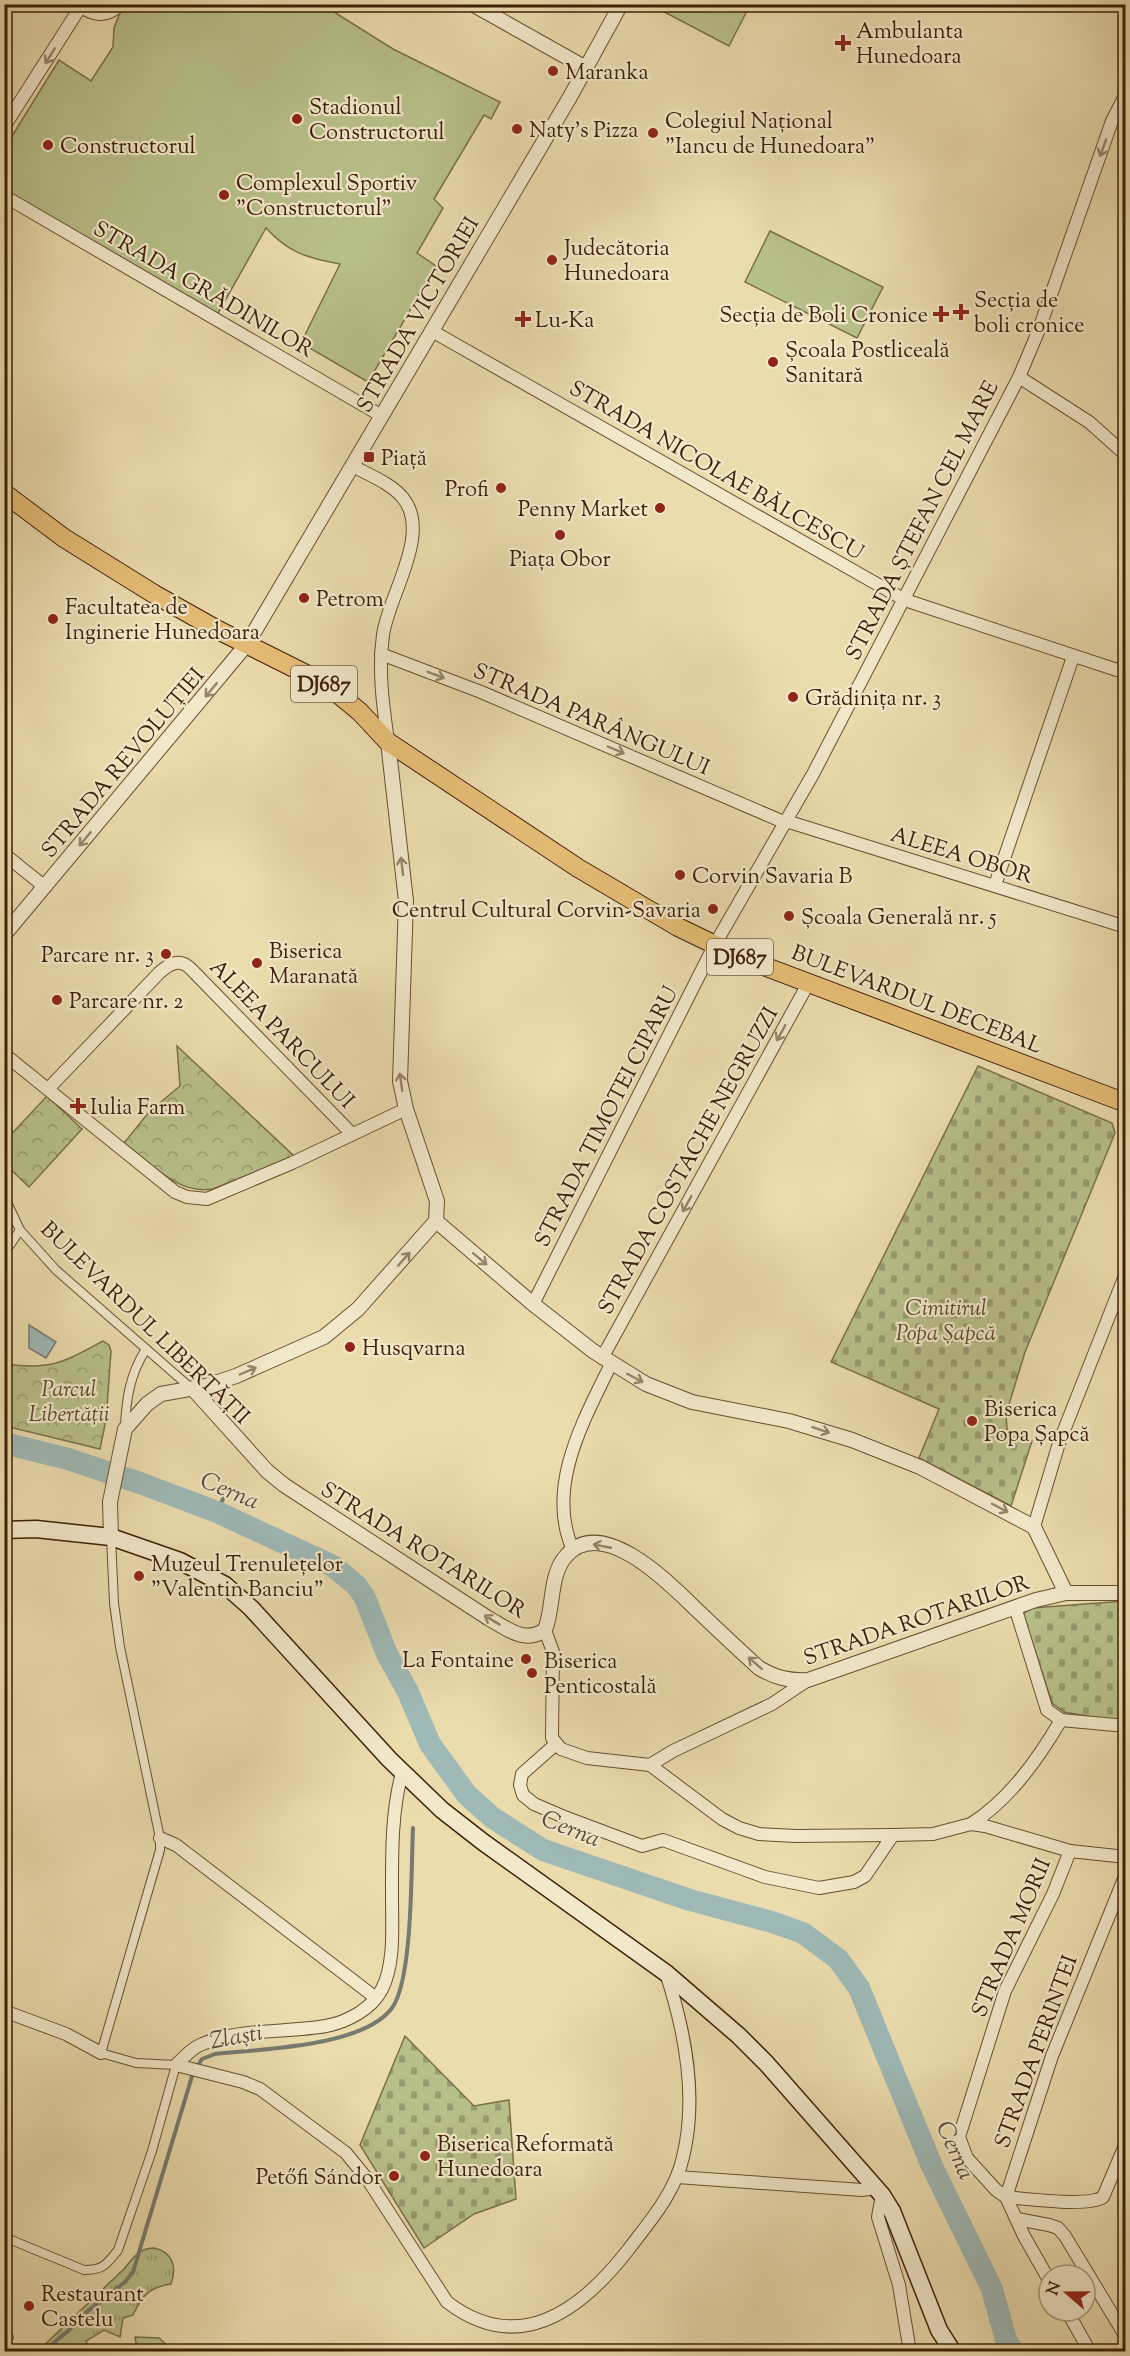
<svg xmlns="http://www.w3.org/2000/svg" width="1130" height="2356" viewBox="0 0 1130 2356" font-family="'Sorts Mill Goudy',serif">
	<defs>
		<pattern id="grass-tufts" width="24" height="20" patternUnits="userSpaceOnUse" patternTransform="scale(1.5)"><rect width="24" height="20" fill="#b8c08a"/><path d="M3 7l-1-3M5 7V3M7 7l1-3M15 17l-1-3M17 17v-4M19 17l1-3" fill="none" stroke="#979b6f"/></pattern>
		<pattern id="cemetery-stones" width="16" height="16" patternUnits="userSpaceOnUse" patternTransform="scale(1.5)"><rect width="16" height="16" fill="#b8c08a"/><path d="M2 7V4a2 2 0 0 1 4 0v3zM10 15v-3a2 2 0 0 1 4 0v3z" fill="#979b6f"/></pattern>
		<pattern id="park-crowns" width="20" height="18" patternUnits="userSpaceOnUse" patternTransform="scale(1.5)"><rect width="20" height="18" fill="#b8c08a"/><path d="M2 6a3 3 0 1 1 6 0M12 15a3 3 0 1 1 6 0" fill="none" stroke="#979b6f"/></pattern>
	</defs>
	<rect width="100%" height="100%" fill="#ebdcae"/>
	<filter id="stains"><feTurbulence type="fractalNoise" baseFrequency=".00333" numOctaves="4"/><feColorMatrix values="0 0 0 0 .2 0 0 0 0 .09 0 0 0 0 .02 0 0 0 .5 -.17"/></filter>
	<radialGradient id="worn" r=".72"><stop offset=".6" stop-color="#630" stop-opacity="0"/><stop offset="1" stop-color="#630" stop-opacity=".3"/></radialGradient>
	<g fill="url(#grass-tufts)" stroke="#7a7048" stroke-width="1.5">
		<path d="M154 2248C173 2252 177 2267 171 2284 150 2287 142 2295 133 2315L123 2318 120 2337 104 2330 86 2341 90 2351H38L124 2269C133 2258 139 2248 154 2248Z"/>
		<path d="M135 2337 159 2338 173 2351C161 2351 147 2350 136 2343Z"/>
	</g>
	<g fill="url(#cemetery-stones)" stroke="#7a7048" stroke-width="1.5">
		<path d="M978 1066 1112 1123 1115 1133 1025 1352 1006 1414 1007 1430 1032 1441 1011 1506 919 1458 939 1409 831 1362Z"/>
		<path d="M1125 1601V1723L1064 1712 1052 1703 1023 1614 1032 1608Z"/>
		<path d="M405 2036 474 2106 509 2100 516 2199 474 2214 424 2248 360 2145Z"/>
	</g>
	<g fill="url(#park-crowns)" stroke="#7a7048" stroke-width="1.5">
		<path d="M177 1046 294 1156 213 1189C177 1195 151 1163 124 1143L149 1112 180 1086Z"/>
		<path d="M47 1096 82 1129 29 1187 5 1164 4 1142Z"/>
		<path d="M103 1341 109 1345 111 1351 106 1420 100 1449 5 1426V1364C52 1370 62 1363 103 1341Z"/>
	</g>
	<g fill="#b8c08a" stroke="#7a7048" stroke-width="1.5">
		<path d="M123 5H323L393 49 500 102 491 119 484 115 434 199 443 208 417 253 436 266 368 382 301 343 340 264C307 258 289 253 266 228L217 315 5 190 4 149 59 60 91 81 113 47 114 28Z"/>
		<path d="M651 5V4L750 5 729 46Z"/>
		<path d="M770 231 883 287 857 338 745 282Z"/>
	</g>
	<path fill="#9eb9b6" stroke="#777b70" stroke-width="1.5" d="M29 1325 56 1342 46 1358 29 1348Z"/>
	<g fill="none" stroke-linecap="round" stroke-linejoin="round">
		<g stroke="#777b70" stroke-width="4">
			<path d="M217 1512 227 1490"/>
			<path d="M197 2067 202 2059 215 2054C262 2049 363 2047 392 2008 413 1979 411 1868 413 1828"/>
			<path d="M42 2352 67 2332 89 2310 125 2282 133 2272 193 2073"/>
		</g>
		<path stroke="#9eb9b6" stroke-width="22" d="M4 1443 68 1459 140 1483 217 1512 333 1566 357 1586 365 1598 387 1654 408 1692 430 1744 467 1795 493 1818 543 1850 690 1900 772 1922 803 1933 838 1959 859 1988 931 2164 992 2289 1006 2340 1014 2352"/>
		<defs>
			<g id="pedestrian">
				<path d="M4 1196 20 1230 56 1270 192 1389"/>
				<path d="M4 1254 20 1230"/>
				<path d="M125 1428C126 1399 130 1374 146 1349"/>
				<path d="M4 2237 84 2270C103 2270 106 2265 118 2250L152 2151 176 2065 136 2063 101 2053 160 1850V1838L120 1647 114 1603 111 1537"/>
				<path d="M4 2341 9 2337"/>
			</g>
			<g id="minor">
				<path d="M4 127 81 6"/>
				<path d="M4 196 382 416"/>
				<path d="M432 331 905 600 1126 673"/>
				<path d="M1019 377 1089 422 1126 455"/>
				<path d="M353 466C369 475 392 484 403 498 432 534 388 596 383 635 378 670 383 706 388 741"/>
				<path d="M381 654 481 692 786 823"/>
				<path d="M786 821 1126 927"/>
				<path d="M4 854 45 887"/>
				<path d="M995 885 1073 657"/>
				<path d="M4 1054 175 1192 187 1197 207 1199 292 1163 406 1109"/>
				<path d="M48 1089 159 973C170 963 180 958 191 969L352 1134"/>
				<path d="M533 1304 714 946 813 774 1019 377 1038 332 1112 121 1126 94"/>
				<path d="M602 1358 809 982"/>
				<path d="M1034 1527 1059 1443 1126 1273"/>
				<path d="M573 1550C545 1487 584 1420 611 1364"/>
				<path d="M1015 1607 1047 1710 1061 1720 1126 1726"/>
				<path d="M545 1630 553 1652 552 1738 561 1749 587 1758 650 1765 673 1751 772 1704 808 1680"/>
				<path d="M556 1744 522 1774 520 1785 523 1795 534 1804 562 1816 642 1846 663 1840 765 1877 819 1888 854 1882 865 1876 893 1835"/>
				<path d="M650 1765 722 1819 739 1828 759 1834 796 1836 893 1835 933 1834 971 1824 985 1826 1070 1851 1126 1857"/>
				<path d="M402 1773C391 1813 392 1858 392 1899 392 1928 395 1963 382 1989 372 2009 347 2022 326 2026 287 2033 237 2028 200 2045 191 2049 184 2057 176 2065L243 2082 260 2089 346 2153 368 2180 447 2302C518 2356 580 2312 628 2250 650 2221 675 2193 683 2157 698 2096 685 2031 666 1973"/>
				<path d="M971 1824C1010 1799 1038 1759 1061 1720"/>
				<path d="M160 1838 176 1845 376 1998"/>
				<path d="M1126 1874 1052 2056 1006 2197C1025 2199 1089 2207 1103 2197L1126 2143"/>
				<path d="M4 2011 66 2034 101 2053"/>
				<path d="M677 2177 862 2190 869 2189 875 2185"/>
				<path d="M882 2195 878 2217 899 2285 910 2352"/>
				<path d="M1017 2219 1049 2225 1058 2228 1065 2236 1126 2337"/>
				<path d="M1049 2280 1024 2236 1006 2197 996 2190 967 2158 959 2137 1005 1991 1053 1894 1070 1851"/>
				<path d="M1067 2311 1090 2352"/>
			</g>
			<g id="tertiary">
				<path d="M78 4C93 14 105 18 119 4"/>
				<path d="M472 4 586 68"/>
				<path d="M4 935 247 644 570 97 621 4"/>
				<path d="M436 1221 533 1304 593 1351 646 1384 692 1402 789 1421 852 1440 920 1467 1034 1527 1066 1593"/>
				<path d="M193 1389 267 1471 284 1485 488 1618C508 1629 524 1644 545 1630 554 1608 549 1575 566 1556 603 1513 673 1587 699 1612 719 1631 739 1650 759 1668 776 1678 789 1681 808 1680L1036 1600 1066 1593H1126"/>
				<path d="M111 1537 110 1502 125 1429 147 1404 161 1394 206 1386 236 1376 324 1337 358 1309 436 1221 437 1201 406 1109 400 1081 406 901 388 742"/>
			</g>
			<path id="secondary" d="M4 1530 36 1529 111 1537 180 1561 225 1585 251 1608 389 1759 442 1810 483 1842 666 1973 739 2036 766 2063 882 2195 892 2211 939 2330 953 2352"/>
			<path id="primary" d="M4 493 64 538 154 594 216 629 326 684 360 712 388 742 578 868 678 927 740 957 1126 1103"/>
		</defs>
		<use href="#pedestrian" stroke="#684e31" stroke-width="10"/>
		<use href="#minor" stroke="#684e31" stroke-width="14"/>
		<use href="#tertiary" stroke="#684e31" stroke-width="16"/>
		<use href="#secondary" stroke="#3d1f07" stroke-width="19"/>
		<use href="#primary" stroke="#3d1f07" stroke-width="20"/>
		<use href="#pedestrian" stroke="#f2e8ca" stroke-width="8"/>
		<use href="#minor" stroke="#f2e8ca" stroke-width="12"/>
		<use href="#tertiary" stroke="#f2e8ca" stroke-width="14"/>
		<use href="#secondary" stroke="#f2e8ca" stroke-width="16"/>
		<use href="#primary" stroke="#e6be77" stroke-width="18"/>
	</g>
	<defs><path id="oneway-shaft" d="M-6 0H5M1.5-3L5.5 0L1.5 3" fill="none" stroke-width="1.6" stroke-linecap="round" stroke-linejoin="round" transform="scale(1.5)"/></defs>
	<g stroke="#988468">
		<use href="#oneway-shaft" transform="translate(50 56) rotate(122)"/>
		<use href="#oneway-shaft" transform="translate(1103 148) rotate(110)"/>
		<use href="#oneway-shaft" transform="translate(436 675) rotate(21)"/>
		<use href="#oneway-shaft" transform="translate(211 690) rotate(130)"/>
		<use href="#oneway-shaft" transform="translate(616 750) rotate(23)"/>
		<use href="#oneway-shaft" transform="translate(85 839) rotate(130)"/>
		<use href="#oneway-shaft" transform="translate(402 866) rotate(-97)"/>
		<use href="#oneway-shaft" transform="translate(781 1033) rotate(119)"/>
		<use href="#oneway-shaft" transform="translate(401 1082) rotate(-98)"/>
		<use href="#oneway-shaft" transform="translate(687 1204) rotate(119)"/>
		<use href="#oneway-shaft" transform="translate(404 1259) rotate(-48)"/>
		<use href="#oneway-shaft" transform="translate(480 1259) rotate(41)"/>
		<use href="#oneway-shaft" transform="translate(248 1371) rotate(-23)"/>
		<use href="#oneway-shaft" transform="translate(635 1378) rotate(28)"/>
		<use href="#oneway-shaft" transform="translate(821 1430) rotate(18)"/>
		<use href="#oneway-shaft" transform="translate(1000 1508) rotate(28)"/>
		<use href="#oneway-shaft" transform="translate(602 1546) rotate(-169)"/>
		<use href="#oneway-shaft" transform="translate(492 1620) rotate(-149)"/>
		<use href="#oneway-shaft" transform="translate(755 1663) rotate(-139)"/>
	</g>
	<g fill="#8f2418" stroke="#f2e8ca" stroke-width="2">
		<path d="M840 34h6v6h6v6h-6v6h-6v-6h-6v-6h6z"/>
		<circle cx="553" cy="71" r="6"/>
		<circle cx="297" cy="119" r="6"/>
		<circle cx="517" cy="129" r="6"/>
		<circle cx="653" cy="133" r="6"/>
		<circle cx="48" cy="145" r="6"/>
		<circle cx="224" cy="195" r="6"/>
		<circle cx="552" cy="260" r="6"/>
		<path d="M958 303h6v6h6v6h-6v6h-6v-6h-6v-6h6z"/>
		<path d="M938 305h6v6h6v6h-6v6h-6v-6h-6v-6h6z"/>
		<path d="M520 310h6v6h6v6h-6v6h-6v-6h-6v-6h6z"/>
		<circle cx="773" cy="362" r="6"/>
		<rect x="363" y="451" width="12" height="12" rx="3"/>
		<circle cx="501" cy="488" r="6"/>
		<circle cx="660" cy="508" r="6"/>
		<circle cx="560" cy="535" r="6"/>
		<circle cx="304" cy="598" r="6"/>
		<circle cx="53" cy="619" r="6"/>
		<circle cx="793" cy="697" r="6"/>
		<circle cx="680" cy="875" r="6"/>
		<circle cx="713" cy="909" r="6"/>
		<circle cx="789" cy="916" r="6"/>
		<circle cx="166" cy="954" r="6"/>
		<circle cx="257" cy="963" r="6"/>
		<circle cx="57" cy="1000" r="6"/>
		<path d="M75 1097h6v6h6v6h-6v6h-6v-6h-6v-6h6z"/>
		<circle cx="350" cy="1347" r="6"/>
		<circle cx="972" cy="1421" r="6"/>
		<circle cx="139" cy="1576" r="6"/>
		<circle cx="526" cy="1659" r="6"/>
		<circle cx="532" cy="1673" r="6"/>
		<circle cx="425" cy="2156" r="6"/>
		<circle cx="394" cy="2176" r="6"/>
		<circle cx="29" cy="2306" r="6"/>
	</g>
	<g text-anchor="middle" stroke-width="4.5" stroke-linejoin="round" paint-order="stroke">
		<g fill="#f2e8ca" stroke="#735b42" stroke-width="1.5">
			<rect x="291" y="666" width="66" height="36" rx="4.5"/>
			<rect x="707" y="939" width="66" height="36" rx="4.5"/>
		</g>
		<g font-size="21" font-weight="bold" fill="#3d1f07">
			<text x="324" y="691">DJ687</text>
			<text x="740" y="964">DJ687</text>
		</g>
		<g font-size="22" fill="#3d1f07" stroke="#f2e8ca" text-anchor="start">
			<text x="856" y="38">Ambulanta<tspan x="856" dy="25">Hunedoara</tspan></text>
			<text x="565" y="79">Maranka</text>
			<text x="309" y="114">Stadionul<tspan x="309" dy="25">Constructorul</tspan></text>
			<text x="665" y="128">Colegiul Național<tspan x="665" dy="25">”Iancu de Hunedoara”</tspan></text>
			<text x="529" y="137">Naty's Pizza</text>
			<text x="60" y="153">Constructorul</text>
			<text x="236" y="190">Complexul Sportiv<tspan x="236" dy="25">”Constructorul”</tspan></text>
			<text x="564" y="255">Judecătoria<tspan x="564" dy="25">Hunedoara</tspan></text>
			<text x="974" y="307">Secția de<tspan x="974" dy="25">boli cronice</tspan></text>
			<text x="928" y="322" text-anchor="end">Secția de Boli Cronice</text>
			<text x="535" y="327">Lu-Ka</text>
			<text x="785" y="357">Școala Postliceală<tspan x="785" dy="25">Sanitară</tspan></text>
			<text x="381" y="465">Piață</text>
			<text x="489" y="496" text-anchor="end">Profi</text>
			<text x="648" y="516" text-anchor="end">Penny Market</text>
			<text x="560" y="566" text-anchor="middle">Piața Obor</text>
			<text x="316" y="606">Petrom</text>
			<text x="65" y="614">Facultatea de<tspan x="65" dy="25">Inginerie Hunedoara</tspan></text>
			<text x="805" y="705">Grădinița nr. 3</text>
			<text x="692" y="883">Corvin Savaria B</text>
			<text x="701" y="917" text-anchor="end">Centrul Cultural Corvin-Savaria</text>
			<text x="801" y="924">Școala Generală nr. 5</text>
			<text x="269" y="958">Biserica<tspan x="269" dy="25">Maranată</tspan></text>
			<text x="154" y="962" text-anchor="end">Parcare nr. 3</text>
			<text x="69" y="1008">Parcare nr. 2</text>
			<text x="90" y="1114">Iulia Farm</text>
			<text x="362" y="1355">Husqvarna</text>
			<text x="984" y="1416">Biserica<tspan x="984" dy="25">Popa Șapcă</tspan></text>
			<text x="151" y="1571">Muzeul Trenulețelor<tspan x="151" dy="25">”Valentin Banciu”</tspan></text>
			<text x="514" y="1667" text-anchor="end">La Fontaine</text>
			<text x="544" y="1668">Biserica<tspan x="544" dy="25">Penticostală</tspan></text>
			<text x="437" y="2151">Biserica Reformată<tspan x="437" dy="25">Hunedoara</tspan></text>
			<text x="382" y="2184" text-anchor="end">Petőfi Sándor</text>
			<text x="41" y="2301">Restaurant<tspan x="41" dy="25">Castelu</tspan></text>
		</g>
		<g font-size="22" fill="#3d1f07" stroke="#f2e8ca">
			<text transform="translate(204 288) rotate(30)" y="8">STRADA GRĂDINILOR</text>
			<text transform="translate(417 314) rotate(-60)" y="8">STRADA VICTORIEI</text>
			<text transform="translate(717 469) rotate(30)" y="8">STRADA NICOLAE BĂLCESCU</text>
			<text transform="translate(921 520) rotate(-63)" y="8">STRADA ȘTEFAN CEL MARE</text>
			<text transform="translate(592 718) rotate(23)" y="8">STRADA PARÂNGULUI</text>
			<text transform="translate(122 762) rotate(-50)" y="8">STRADA REVOLUȚIEI</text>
			<text transform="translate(962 854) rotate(17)" y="8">ALEEA OBOR</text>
			<text transform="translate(917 998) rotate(21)" y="8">BULEVARDUL DECEBAL</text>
			<text transform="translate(283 1033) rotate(46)" y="8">ALEEA PARCULUI</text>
			<text transform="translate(605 1116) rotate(-63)" y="8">STRADA TIMOTEI CIPARU</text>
			<text transform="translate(687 1160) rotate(-61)" y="8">STRADA COSTACHE NEGRUZZI</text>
			<text transform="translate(146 1322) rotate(44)" y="8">BULEVARDUL LIBERTĂȚII</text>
			<text transform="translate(424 1549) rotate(32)" y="8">STRADA ROTARILOR</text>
			<text transform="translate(916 1619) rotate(-19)" y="8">STRADA ROTARILOR</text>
			<text transform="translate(1010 1937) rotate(-67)" y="8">STRADA MORII</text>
			<text transform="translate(1035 2051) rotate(-70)" y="8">STRADA PERINTEI</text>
		</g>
		<g font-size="22" font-style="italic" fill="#5c4728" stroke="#f2e8ca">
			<text x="946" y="1315">Cimitirul<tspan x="946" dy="25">Popa Șapcă</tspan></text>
			<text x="69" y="1396">Parcul<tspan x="69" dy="25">Libertății</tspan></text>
		</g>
		<g font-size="24" font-style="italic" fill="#5a4d3c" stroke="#f2e8ca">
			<text transform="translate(230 1490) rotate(23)" y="8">Cerna</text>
			<text transform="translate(571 1828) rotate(22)" y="8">Cerna</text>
			<text transform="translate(236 2036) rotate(-10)" y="8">Zlaști</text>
			<text transform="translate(956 2150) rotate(66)" y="8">Cerna</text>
		</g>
	</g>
	<rect width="1130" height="2356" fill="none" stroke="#ebdcae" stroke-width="24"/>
	<rect x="6" y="6" width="1118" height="2344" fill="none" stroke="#3d1f07" stroke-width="3"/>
	<rect x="12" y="12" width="1106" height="2332" fill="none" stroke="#3d1f07" stroke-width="1.5"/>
	<g transform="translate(1067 2293) rotate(290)"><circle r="28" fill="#f2e8ca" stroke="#aa987c" stroke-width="1.5"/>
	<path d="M0-4.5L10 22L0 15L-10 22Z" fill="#8f2418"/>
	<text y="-9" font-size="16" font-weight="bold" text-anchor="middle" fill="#3d1f07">N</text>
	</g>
	<rect width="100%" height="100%" filter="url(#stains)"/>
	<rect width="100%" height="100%" fill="url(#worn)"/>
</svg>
